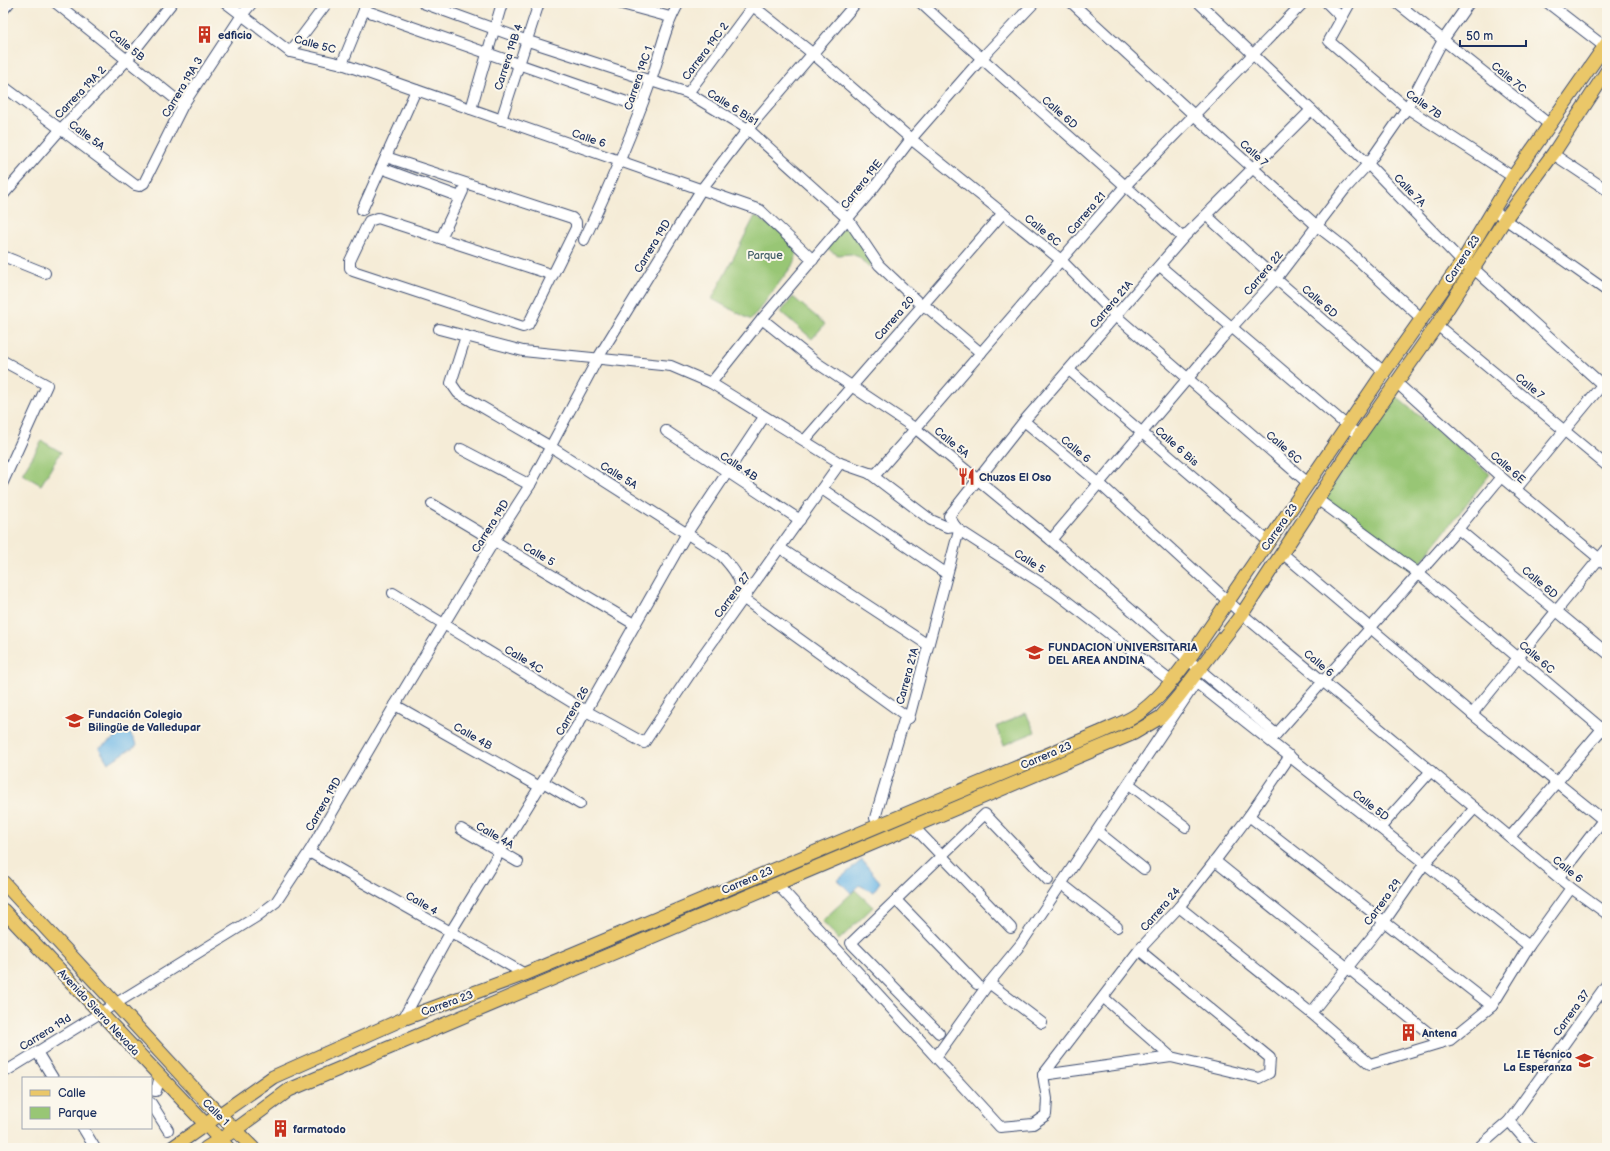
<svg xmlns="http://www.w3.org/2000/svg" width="1610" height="1151" viewBox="0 0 1610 1151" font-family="'Balsamiq Sans',sans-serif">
	<rect width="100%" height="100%" fill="#fbf7ec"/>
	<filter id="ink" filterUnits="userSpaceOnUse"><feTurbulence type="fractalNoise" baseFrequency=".025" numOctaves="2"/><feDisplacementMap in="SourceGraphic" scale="8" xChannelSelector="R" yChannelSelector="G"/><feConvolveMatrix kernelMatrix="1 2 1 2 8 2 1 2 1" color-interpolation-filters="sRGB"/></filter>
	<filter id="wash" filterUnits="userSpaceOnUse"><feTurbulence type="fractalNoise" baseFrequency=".012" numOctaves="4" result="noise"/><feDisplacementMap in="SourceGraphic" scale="16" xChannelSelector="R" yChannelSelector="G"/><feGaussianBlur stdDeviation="0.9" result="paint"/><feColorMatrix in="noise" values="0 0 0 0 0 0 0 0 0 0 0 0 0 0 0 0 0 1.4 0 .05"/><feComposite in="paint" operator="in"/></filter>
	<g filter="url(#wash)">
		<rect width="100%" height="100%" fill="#f5ecd7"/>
		<g fill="#98c675" stroke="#5a7a6a">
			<path d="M755 216 794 240 797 250 795 262 751 320 712 299Z"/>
			<path d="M847 223 875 261 868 267 859 257 851 254 838 255 827 249Z"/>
			<path d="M793 297 825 324 812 339 781 312Z"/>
			<path d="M1394 395 1490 474 1413 572 1322 501Z"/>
			<path d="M42 441 61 452 41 485 22 474Z"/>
			<path d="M1026 713 1035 732 1004 745 996 727Z"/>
			<path d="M855 890 873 907 839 940 822 921Z"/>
		</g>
		<g fill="#6eb8e7" stroke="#4474a2">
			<path d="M128 730 137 745 108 763 99 748Z"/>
			<path d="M862 860 880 882 873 892 859 885 851 893 838 880Z"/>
		</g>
	</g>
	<g filter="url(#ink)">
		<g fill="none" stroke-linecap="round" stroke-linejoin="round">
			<defs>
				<g id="minor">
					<path d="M56 3 183 105"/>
					<path d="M226 3 290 52 342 64 760 210 813 260"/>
					<path d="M423 3 525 40 688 93 748 129 848 219 879 265 921 305 929 309 981 353"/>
					<path d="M618 3 670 17"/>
					<path d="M921 3C1007 83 1097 159 1183 238"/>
					<path d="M1072 3 1195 116 1317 226 1344 247 1421 318"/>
					<path d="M1199 3 1368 164 1462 262 1473 268 1607 389"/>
					<path d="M1327 3 1341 17"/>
					<path d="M1350 3 1329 41 1407 108 1513 177"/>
					<path d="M1397 3 1550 125"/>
					<path d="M1548 3 1605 47"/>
					<path d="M753 6 812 53 911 139 1061 260 1116 316 1309 484"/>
					<path d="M3 10 9 3"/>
					<path d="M364 10 641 107"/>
					<path d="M290 52 327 3"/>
					<path d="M342 64 367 3"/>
					<path d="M3 86 135 185 139 186 144 183 183 105 242 15 252 3"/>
					<path d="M688 93 755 3"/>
					<path d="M471 109 502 3"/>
					<path d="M501 120 539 3"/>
					<path d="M1553 154 1607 190"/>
					<path d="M386 157 572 218 576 222V228L528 325 523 327 353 271 350 268V261L369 221 378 218 553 275"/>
					<path d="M381 168 460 197"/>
					<path d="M3 195 60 130 127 60 172 3"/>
					<path d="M1493 209 1505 219 1607 291"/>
					<path d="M362 210 416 90"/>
					<path d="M1207 216 1276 279 1384 372"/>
					<path d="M441 238 463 191"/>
					<path d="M584 240C608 189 631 137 650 83 660 56 664 28 679 3"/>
					<path d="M3 256 45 273"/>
					<path d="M1160 266 1359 436"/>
					<path d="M762 319 817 363 916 429 1051 540 1199 669 1276 734"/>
					<path d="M1437 325 1607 466"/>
					<path d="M439 329 523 351 671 366 711 383 840 463 869 473 876 474 1126 185 1303 3"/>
					<path d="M466 336 451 383 458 393 551 447 722 556C728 563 736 571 739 580 741 587 741 593 744 599L909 718"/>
					<path d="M3 361 47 385 3 482"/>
					<path d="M1069 370 1268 541"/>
					<path d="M711 383 762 319 872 190 911 139 981 59 1034 3"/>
					<path d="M1397 383 1501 477 1607 565"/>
					<path d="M1024 421 1100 484 1242 614 1571 888 1607 914"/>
					<path d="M666 431 800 520"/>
					<path d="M805 440 1003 213"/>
					<path d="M461 449 530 485"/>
					<path d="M869 473 931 520 947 527 955 526"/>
					<path d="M822 489 947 574"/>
					<path d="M1516 489 1607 379"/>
					<path d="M1317 499 1418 573 1607 733"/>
					<path d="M432 504 634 624"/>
					<path d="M1458 529 1607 653"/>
					<path d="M1051 540 1222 338 1276 279 1345 189 1368 164 1407 108 1443 40 1469 3"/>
					<path d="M780 548 928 645"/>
					<path d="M1282 553 1472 714 1607 823"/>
					<path d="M393 593 586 711 644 743 698 662 840 463"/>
					<path d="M1172 682 1055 592 959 530 955 526 949 516 1024 421 1183 238 1311 110"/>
					<path d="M395 705 540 787"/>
					<path d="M1472 714 1607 549"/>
					<path d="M1272 739 1458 529 1501 477"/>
					<path d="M543 782 580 804"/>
					<path d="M1129 784 1186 827"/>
					<path d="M1249 816 1492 1006"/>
					<path d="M878 825 875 818 904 720 909 718 959 530"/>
					<path d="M913 826 1011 928"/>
					<path d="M1380 828 1431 771"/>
					<path d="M461 829 518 862"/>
					<path d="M1098 832 1144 869"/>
					<path d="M1510 837 1602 729"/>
					<path d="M309 852 525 974"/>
					<path d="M1215 861 1441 1043"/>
					<path d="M1559 877 1603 820"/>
					<path d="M777 884 1000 1127 1033 1124 1046 1115 1047 1099 1043 1075"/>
					<path d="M1062 884 1117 927"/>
					<path d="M896 900 977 984"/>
					<path d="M1179 907 1311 1013 1370 1064 1450 1040 1492 1006 1529 946 1571 888"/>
					<path d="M989 983 1042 1023"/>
					<path d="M1104 998 1171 1057"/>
					<path d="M1311 1013 1384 922 1425 863 1475 808"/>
					<path d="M403 1019 450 933 586 711 687 533 764 417"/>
					<path d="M939 1033 851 943 985 814 1048 880"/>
					<path d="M37 1052 53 1078"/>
					<path d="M936 1057 989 983 1021 944 1195 684H1198L1529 946"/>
					<path d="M3 1073 256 917 276 902 309 852 395 705 494 541 530 485 598 358 701 190 748 129 856 3"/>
					<path d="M1043 1075 1171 1057 1259 1078 1269 1073 1270 1058 1139 950"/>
					<path d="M1043 1075 1139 950 1179 907 1215 861 1249 816 1290 756"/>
					<path d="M151 1090 156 1091 160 1076"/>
					<path d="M151 1103 168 1130"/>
					<path d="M1509 1121 1532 1148"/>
					<path d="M83 1128 95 1148"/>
					<path d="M1478 1148 1509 1121 1607 984"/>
				</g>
				<g id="major">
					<path d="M3 882 198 1093 253 1148"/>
					<path d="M3 910 228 1148"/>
					<path d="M172 1148 273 1077 403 1019 525 974 1099 733C1111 727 1124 723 1135 716 1157 702 1173 680 1188 660L1384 372 1462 262 1513 177 1607 43"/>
					<path d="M206 1148 235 1130 289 1090 1134 733 1161 717 1178 697 1242 614 1359 436 1437 325 1505 219 1553 154 1607 71"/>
				</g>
			</defs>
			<use href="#minor" stroke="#3c4b70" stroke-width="12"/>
			<use href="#major" stroke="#3c4b70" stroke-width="15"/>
			<use href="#minor" stroke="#fff" stroke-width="10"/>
			<use href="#major" stroke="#eac769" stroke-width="13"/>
		</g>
	</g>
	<defs>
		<symbol id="building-bare" viewBox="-9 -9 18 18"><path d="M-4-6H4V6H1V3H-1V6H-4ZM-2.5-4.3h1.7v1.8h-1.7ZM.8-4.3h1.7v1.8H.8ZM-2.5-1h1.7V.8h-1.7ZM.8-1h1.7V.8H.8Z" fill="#c8321e" stroke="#fbf7ec" stroke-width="2.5" paint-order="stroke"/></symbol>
		<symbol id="restaurant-bare" viewBox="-9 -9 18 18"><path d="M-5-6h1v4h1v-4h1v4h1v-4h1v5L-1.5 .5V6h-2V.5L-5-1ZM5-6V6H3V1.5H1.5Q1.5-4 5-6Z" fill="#c8321e" stroke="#fbf7ec" stroke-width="2.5" paint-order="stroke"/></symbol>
		<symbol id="university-bare" viewBox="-9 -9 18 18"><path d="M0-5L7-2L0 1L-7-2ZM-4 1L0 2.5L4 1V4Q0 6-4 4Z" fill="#c8321e" stroke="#fbf7ec" stroke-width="2.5" paint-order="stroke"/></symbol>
		<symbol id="school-bare" viewBox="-9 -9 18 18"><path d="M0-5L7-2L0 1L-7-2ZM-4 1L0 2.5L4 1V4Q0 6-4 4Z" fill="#c8321e" stroke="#fbf7ec" stroke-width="2.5" paint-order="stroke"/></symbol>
	</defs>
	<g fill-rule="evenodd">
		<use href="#building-bare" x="192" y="22" width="25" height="25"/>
		<use href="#restaurant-bare" x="954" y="464" width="25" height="25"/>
		<use href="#university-bare" x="1022" y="640" width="25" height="25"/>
		<use href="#school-bare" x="62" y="708" width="25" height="25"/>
		<use href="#building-bare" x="1396" y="1020" width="25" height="25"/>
		<use href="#school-bare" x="1572" y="1048" width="25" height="25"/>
		<use href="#building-bare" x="268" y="1116" width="25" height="25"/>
	</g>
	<g text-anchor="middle" stroke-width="4" stroke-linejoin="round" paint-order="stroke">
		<g font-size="11" font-weight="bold" fill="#1b2f5e" stroke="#fbf7ec" text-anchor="start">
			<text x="218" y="39">edficio</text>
			<text x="979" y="481">Chuzos El Oso</text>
			<text x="1048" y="651">FUNDACION UNIVERSITARIA<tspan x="1048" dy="13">DEL AREA ANDINA</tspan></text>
			<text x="88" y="718">Fundación Colegio<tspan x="88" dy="13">Bilingüe de Valledupar</tspan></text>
			<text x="1422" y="1037">Antena</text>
			<text x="1572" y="1058" text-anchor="end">I.E Técnico<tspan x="1572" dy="13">La Esperanza</tspan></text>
			<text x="293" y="1133">farmatodo</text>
		</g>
		<g font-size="11" fill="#1b2f5e" stroke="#fbf7ec">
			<text transform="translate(315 44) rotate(15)" y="4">Calle 5C</text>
			<text transform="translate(127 45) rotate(39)" y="4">Calle 5B</text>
			<text transform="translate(705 51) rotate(-53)" y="4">Carrera 19C 2</text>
			<text transform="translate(508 57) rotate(-72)" y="4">Carrera 19B 4</text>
			<text transform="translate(1509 77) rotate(39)" y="4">Calle 7C</text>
			<text transform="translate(638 78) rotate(-71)" y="4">Carrera 19C 1</text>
			<text transform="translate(182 87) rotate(-59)" y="4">Carrera 19A 3</text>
			<text transform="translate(80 92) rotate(-46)" y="4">Carrera 19A 2</text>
			<text transform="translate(1424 104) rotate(35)" y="4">Calle 7B</text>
			<text transform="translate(733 107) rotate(32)" y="4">Calle 6 Bis1</text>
			<text transform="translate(1060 112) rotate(41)" y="4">Calle 6D</text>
			<text transform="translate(87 135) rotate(37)" y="4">Calle 5A</text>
			<text transform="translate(589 138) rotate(19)" y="4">Calle 6</text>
			<text transform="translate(1254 153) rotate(42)" y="4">Calle 7</text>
			<text transform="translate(861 184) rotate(-52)" y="4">Carrera 19E</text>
			<text transform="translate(1410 190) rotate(46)" y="4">Calle 7A</text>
			<text transform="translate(1086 213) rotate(-49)" y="4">Carrera 21</text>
			<text transform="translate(1043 230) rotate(39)" y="4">Calle 6C</text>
			<text transform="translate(652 246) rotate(-59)" y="4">Carrera 19D</text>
			<text transform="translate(1462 259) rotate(-57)" y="4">Carrera 23</text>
			<text transform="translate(1263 273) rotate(-50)" y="4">Carrera 22</text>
			<text transform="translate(1320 301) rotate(41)" y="4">Calle 6D</text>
			<text transform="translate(1111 304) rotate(-49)" y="4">Carrera 21A</text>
			<text transform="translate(894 318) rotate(-49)" y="4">Carrera 20</text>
			<text transform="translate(1530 386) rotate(39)" y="4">Calle 7</text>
			<text transform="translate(952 442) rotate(39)" y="4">Calle 5A</text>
			<text transform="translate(1177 446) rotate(41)" y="4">Calle 6 Bis</text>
			<text transform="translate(1284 447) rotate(41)" y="4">Calle 6C</text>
			<text transform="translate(1076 449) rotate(40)" y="4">Calle 6</text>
			<text transform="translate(739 466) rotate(34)" y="4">Calle 4B</text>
			<text transform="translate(1508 467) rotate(41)" y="4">Calle 6E</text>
			<text transform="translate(619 475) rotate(32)" y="4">Calle 5A</text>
			<text transform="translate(490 526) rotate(-58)" y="4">Carrera 19D</text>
			<text transform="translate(1279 527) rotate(-55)" y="4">Carrera 23</text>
			<text transform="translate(539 554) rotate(31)" y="4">Calle 5</text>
			<text transform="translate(1030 561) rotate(33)" y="4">Calle 5</text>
			<text transform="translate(1540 582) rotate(40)" y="4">Calle 6D</text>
			<text transform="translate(732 595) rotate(-54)" y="4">Carrera 27</text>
			<text transform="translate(1537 657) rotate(41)" y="4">Calle 6C</text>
			<text transform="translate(524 659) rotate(31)" y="4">Calle 4C</text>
			<text transform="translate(1319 663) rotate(40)" y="4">Calle 6</text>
			<text transform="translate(907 676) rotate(-75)" y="4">Carrera 21A</text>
			<text transform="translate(572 711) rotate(-60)" y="4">Carrera 26</text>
			<text transform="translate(473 736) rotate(30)" y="4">Calle 4B</text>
			<text transform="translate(1046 755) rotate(-23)" y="4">Carrera 23</text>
			<text transform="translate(323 804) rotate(-60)" y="4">Carrera 19D</text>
			<text transform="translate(1371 805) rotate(38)" y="4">Calle 5D</text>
			<text transform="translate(495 835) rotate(30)" y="4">Calle 4A</text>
			<text transform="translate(1568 869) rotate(39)" y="4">Calle 6</text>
			<text transform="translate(747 880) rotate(-23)" y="4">Carrera 23</text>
			<text transform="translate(1382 902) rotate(-54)" y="4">Carrera 29</text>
			<text transform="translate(422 903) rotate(30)" y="4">Calle 4</text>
			<text transform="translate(1160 909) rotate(-49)" y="4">Carrera 24</text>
			<text transform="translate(447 1003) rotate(-20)" y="4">Carrera 23</text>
			<text transform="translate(99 1012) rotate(47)" y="4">Avenida Sierra Nevada</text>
			<text transform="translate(1571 1013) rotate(-54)" y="4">Carrera 37</text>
			<text transform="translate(45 1032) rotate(-32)" y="4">Carrera 19d</text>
			<text transform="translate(216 1112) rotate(45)" y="4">Calle 1</text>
		</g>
		<g font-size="11" fill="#405c65" stroke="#fbf7ec">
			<text x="765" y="259">Parque</text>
		</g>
	</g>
	<rect width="1610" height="1151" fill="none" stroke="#fbf7ec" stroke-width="16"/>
	<rect x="22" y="1077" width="130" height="52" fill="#fbf7ec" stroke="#a1a7b3"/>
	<rect x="30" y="1090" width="20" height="6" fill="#eac769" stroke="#a1a7b3"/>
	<text x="58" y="1097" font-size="12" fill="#1b2f5e">Calle</text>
	<rect x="30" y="1107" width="20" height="12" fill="#98c675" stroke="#a1a7b3"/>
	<text x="58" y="1117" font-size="12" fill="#1b2f5e">Parque</text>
	<path d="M1460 40v6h66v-6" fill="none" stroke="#1b2f5e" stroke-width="2"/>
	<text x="1466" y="40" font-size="12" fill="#1b2f5e" stroke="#fbf7ec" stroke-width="3" paint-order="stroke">50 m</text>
</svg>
